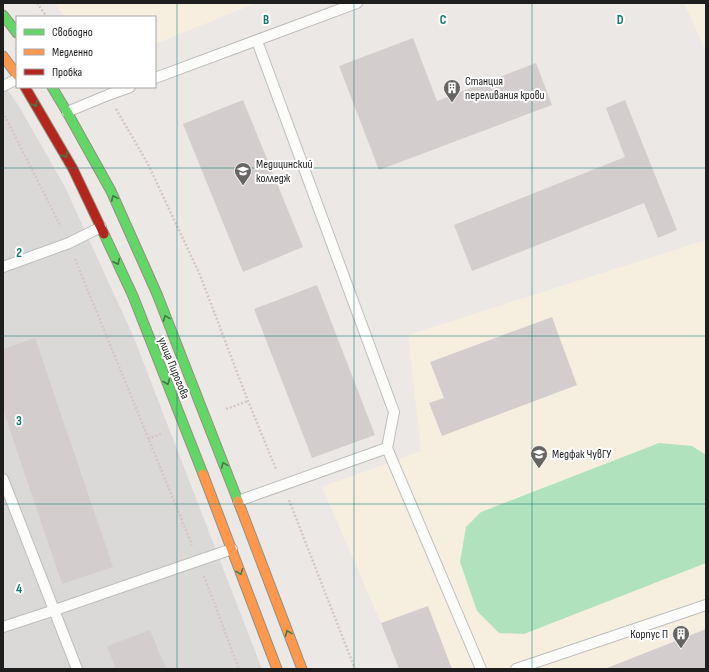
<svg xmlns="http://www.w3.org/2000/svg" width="709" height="672" viewBox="0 0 709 672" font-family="'Sofia Sans Condensed',sans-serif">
	<rect width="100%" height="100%" fill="#ece8e6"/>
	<path fill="#dbd8d8" d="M3 83 20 108 65 187 134 338 262 669H3Z"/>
	<g fill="#f6efe0">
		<path d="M54 3H256L155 44V17H65Z"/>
		<path d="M684 3H706V52Z"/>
		<path d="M706 240V669H399L381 623 322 487 421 451 408 335Z"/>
	</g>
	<path fill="#b1e2be" d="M659 443 692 446 706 455V563L524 634 499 633 477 611 460 562 466 527 481 512Z"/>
	<g fill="#d3cecd">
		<path d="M413 38 437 101 536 63 552 105 379 170 339 66Z"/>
		<path d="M243 100 303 247 243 272 183 124Z"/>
		<path d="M625 100 677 230 658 238 644 203 472 271 454 225 625 157 606 108Z"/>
		<path d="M317 285 375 435 312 458 254 309Z"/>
		<path d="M552 317 577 385 442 436 429 403 444 398 430 362Z"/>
		<path d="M35 338 113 567 62 584 3 409V349Z"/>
		<path d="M428 606 452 669H399L381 623Z"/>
		<path d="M706 629V669H607V668Z"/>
		<path d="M150 630 166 669H116L107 646Z"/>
	</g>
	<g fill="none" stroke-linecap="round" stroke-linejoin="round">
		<defs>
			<g id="lane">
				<path d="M257 41 394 412 387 448 481 669"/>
				<path d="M155 78 357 3"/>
				<path d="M3 86 17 79"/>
				<path d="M67 112 108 95 130 87"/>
				<path d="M3 267 69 243 101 227"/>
				<path d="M3 479 77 669"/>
				<path d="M238 501 387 448"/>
				<path d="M3 627 55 610 232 549"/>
				<path d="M516 669 706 605"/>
			</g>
			<g id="fast">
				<path d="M3 15 17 33"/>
				<path d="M52 87 67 112 111 191 157 294 238 501"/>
				<path d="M104 234 133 296 203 474"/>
			</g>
			<g id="slow">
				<path d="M3 56 17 75"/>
				<path d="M203 474 277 669"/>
				<path d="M238 501 302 669"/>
			</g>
			<path id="jam" d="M25 87 73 169 104 234"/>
		</defs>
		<use href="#lane" stroke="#bfbebd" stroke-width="12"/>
		<use href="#fast" stroke="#96907e" stroke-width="11"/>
		<use href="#slow" stroke="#96907e" stroke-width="11"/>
		<use href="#jam" stroke="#96907e" stroke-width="11"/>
		<g stroke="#d6c6c9" stroke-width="2.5" stroke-dasharray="2 2" stroke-linecap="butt">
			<path d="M37 3 47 17"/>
			<path d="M116 109 148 164 200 275 248 401 276 469"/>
			<path d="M3 112 61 227"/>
			<path d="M75 259 192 545"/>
			<path d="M226 409 248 401"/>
			<path d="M148 439 163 433"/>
			<path d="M289 500 355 669"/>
			<path d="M204 576 239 669"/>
		</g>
		<use href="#lane" stroke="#fcfcfb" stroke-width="10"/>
		<use href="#fast" stroke="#63d668" stroke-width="9"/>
		<use href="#slow" stroke="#ff974d" stroke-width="9"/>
		<use href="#jam" stroke="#b3261e" stroke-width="9"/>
	</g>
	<defs><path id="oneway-chevron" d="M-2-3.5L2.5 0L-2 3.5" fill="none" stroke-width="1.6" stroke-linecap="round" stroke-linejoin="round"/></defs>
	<g stroke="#407a43">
		<use href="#oneway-chevron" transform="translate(35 104) rotate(59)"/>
		<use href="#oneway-chevron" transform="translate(65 155) rotate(60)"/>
		<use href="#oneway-chevron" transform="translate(114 198) rotate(-114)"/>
		<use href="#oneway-chevron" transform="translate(117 262) rotate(65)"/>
		<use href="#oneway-chevron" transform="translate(166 318) rotate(-111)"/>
		<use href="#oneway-chevron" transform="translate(167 382) rotate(68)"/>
		<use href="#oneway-chevron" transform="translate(224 465) rotate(-111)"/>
		<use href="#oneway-chevron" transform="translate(240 572) rotate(69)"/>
		<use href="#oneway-chevron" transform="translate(288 633) rotate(-111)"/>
	</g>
	<path fill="none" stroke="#0f766e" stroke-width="1" stroke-opacity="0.55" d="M177 3V669M354 3V669M532 3V669M3 168H706M3 336H706M3 504H706"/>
	<defs>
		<symbol id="building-pin" viewBox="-11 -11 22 30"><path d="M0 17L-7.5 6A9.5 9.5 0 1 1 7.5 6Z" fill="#666564" stroke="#fff"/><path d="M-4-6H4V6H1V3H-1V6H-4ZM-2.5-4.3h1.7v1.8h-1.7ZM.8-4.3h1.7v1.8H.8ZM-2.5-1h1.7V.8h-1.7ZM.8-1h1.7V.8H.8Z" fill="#fff"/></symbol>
		<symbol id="university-pin" viewBox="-11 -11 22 30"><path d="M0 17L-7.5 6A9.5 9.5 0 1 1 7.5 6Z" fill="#666564" stroke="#fff"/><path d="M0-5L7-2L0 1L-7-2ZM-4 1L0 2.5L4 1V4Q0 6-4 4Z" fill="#fff"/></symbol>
	</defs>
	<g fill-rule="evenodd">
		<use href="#building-pin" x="442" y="78" width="20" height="27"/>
		<use href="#university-pin" x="233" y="161" width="20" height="27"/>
		<use href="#university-pin" x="529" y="444" width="20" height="27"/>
		<use href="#building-pin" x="671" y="624" width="20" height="27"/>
	</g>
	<g text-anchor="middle" stroke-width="4" stroke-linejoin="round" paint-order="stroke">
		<g font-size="12" fill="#1e1e1e" stroke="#fff" text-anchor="start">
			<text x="465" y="85">Станция<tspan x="465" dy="14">переливания крови</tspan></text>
			<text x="256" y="168">Медицинский<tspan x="256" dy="14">колледж</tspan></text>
			<text x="552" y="458">Медфак ЧувГУ</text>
			<text x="668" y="638" text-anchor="end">Корпус П</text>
		</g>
		<g font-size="12" fill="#1e1e1e" stroke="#fff">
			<text transform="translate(174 368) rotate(68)" y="4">улица Пирогова</text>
		</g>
	</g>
	<g font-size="13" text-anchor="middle" font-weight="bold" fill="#0f766e" stroke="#fff" stroke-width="4" stroke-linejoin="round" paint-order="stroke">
		<text x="266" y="24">B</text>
		<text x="443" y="24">C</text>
		<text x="620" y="24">D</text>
		<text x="19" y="257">2</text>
		<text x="19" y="425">3</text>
		<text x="19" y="593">4</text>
	</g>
	<rect width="709" height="672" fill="none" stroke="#1e1e1e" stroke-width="8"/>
	<rect x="16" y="16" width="140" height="72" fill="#ffffff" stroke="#a5a5a5"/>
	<rect x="24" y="29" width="20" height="6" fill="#63d668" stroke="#a5a5a5"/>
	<text x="52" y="36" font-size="12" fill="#1e1e1e">Свободно</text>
	<rect x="24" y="49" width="20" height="6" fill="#ff974d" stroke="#a5a5a5"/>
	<text x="52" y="56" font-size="12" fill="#1e1e1e">Медленно</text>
	<rect x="24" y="69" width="20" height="6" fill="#b3261e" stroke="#a5a5a5"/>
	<text x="52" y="76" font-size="12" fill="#1e1e1e">Пробка</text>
</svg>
